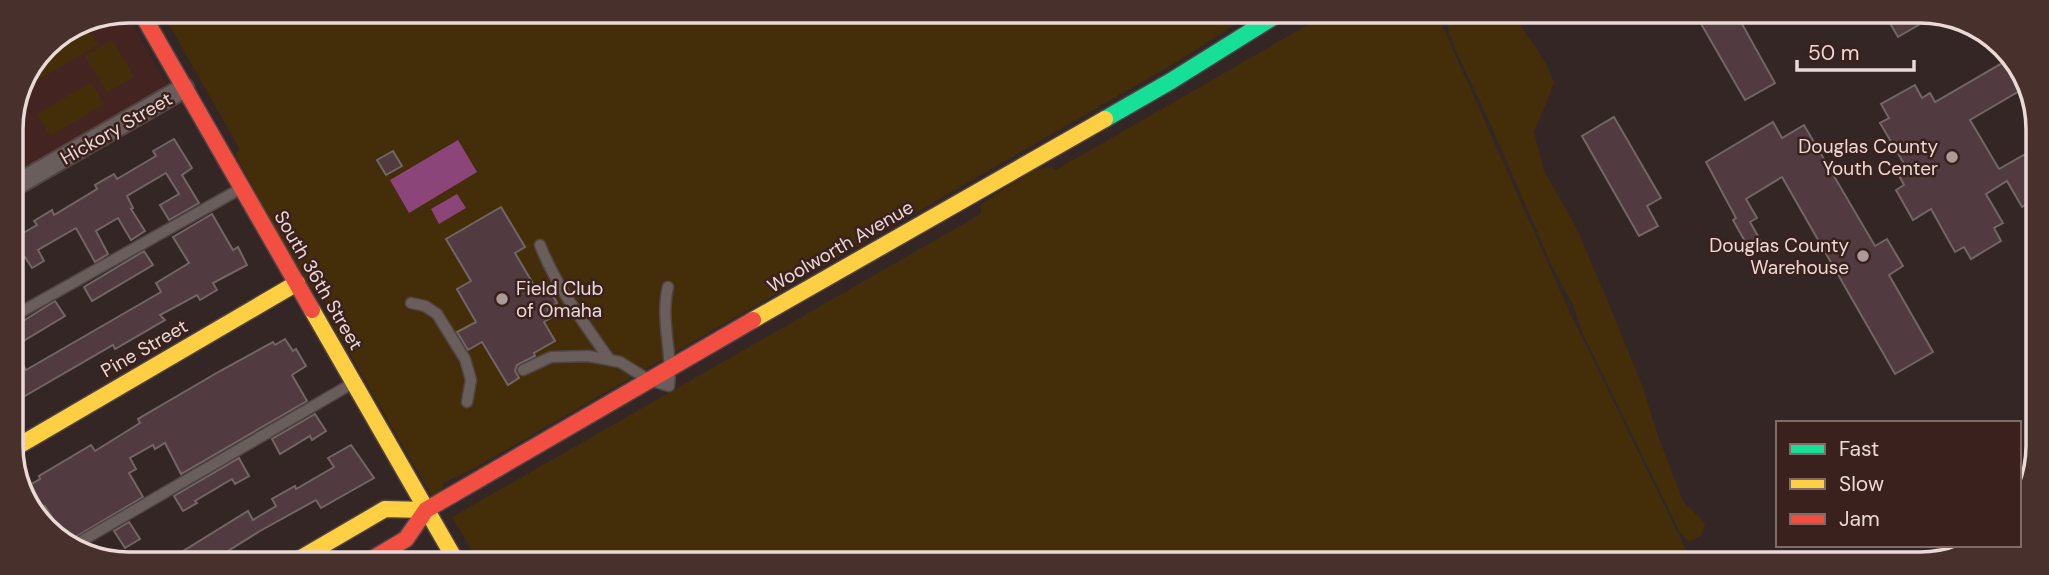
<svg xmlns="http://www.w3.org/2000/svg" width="2049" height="575" viewBox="0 0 2049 575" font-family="'DM Sans',sans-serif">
	<rect width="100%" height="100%" fill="#342624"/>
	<path fill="#432421" d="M84 19H129L168 87 11 179V121L45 45Z"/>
	<g fill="#442e0a">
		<path d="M1248 16 1175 63 1107 102 478 466 443 483 442 490 433 498 329 318 333 315 317 288 305 290 235 153 240 150 166 19Z"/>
		<path d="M1323 16H1438L1570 313 1693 564 478 561 452 517 981 214V204L1034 170 1051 167 1056 170Z"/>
		<path d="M1443 16H1515C1528 41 1545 54 1554 83L1534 132 1544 171 1577 229 1613 314 1643 388 1658 436 1683 501 1705 523 1702 535 1689 542 1680 532 1583 334 1574 307 1552 266 1491 125 1456 51Z"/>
		<path d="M83 20 98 45 26 87 45 45Z"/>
		<path d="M112 40 134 77 107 93 85 56Z"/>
		<path d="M91 82 104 104 50 136 37 114Z"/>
	</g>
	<g fill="#8c4579">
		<path d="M458 140 477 172 409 213 390 180Z"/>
		<path d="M457 194 466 208 439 224 431 209Z"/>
	</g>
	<g fill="#523b40" stroke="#726565" stroke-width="2">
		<path d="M1696 15H1737L1775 83 1745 100Z"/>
		<path d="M1885 15H1917L1922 23 1898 37Z"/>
		<path d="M2011 58 2026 87 1970 120 1999 169 2036 148V199L2022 207 2007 181 1986 194 2003 223 1994 228 2001 241 1971 259 1964 247 1955 252 1931 209 1913 220 1896 190 1904 185 1897 172 1906 167 1880 123 1889 118 1881 104 1915 85 1922 98 1930 93 1935 102Z"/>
		<path d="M1614 117 1661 198 1647 206 1658 226 1639 236 1582 136Z"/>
		<path d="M1773 122 1782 138 1804 125 1875 246 1887 239 1903 266 1889 275 1933 352 1895 374 1782 177 1746 199 1757 218 1750 222 1763 245 1751 252 1733 220 1736 218 1706 162Z"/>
		<path d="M174 139 192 168 182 175 199 203 169 220 160 205 179 194 166 173 127 196 133 208 131 209 145 231 131 240 118 218 96 231 108 254 95 262 76 228 38 250 44 261 32 268 25 257 20 260 11 246V240L37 225 34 221 52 210 54 215 97 189 95 185 114 174 117 179 156 156 153 151Z"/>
		<path d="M393 151 402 166 386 175 377 160Z"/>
		<path d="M501 207 525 247 515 253 535 287 545 281 557 303 547 309 552 317 544 322 555 341 534 353 535 356 517 365 515 371 519 378 508 385 482 342 468 350 457 332 476 322 457 289 471 281 446 239Z"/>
		<path d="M212 214 233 250 238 247 247 265 213 283 217 290 200 300 197 295 160 315 165 320 115 349 113 345 18 400 12 390V346L26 370 161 292 156 283 189 263 173 237Z"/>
		<path d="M144 251 153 265 92 301 84 287Z"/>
		<path d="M55 301 65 316 20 343 12 328Z"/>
		<path d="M285 339 293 351 296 349 306 366 292 375 307 401 181 474 165 443 155 449 153 445 130 458 136 469 129 473 143 497 67 542 58 537 62 534 45 506 35 512 23 489 40 479 39 476 91 445 95 451 140 423 138 419 220 371 273 342 275 345Z"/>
		<path d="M315 414 326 431 312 440 310 436 280 454 272 439Z"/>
		<path d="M351 445 374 478 321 508 316 500 260 531 212 561H167L248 511 253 520 276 506 272 499 295 486 296 489 334 467 328 458Z"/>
		<path d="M239 458 249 476 235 484 232 479 195 501 197 503 183 511 174 496Z"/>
		<path d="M129 522 140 539 125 548 114 531Z"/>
	</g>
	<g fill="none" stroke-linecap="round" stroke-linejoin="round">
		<defs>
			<g id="lane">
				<path d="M540 245C556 286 584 323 609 359"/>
				<path d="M411 303 425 306 437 314 465 359 471 380 467 402"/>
				<path d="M12 317 240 189"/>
				<path d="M523 370 551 357 588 356 620 362 649 380 669 386C673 352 660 321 668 287"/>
				<path d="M73 546 353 383"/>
			</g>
			<path id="street" d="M11 188 184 88"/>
			<path id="fast" d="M1105 119 1171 81 1275 16"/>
			<g id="slow">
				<path d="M312 310 456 561"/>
				<path d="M753 320 1105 119"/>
				<path d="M13 449 297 283"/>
				<path d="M296 561 385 509 426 510"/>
			</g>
			<g id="jam">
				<path d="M145 19 312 310"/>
				<path d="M369 561 406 539 426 510 753 320"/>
			</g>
		</defs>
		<use href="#lane" stroke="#514443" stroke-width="13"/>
		<use href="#street" stroke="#514443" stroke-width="23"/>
		<use href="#fast" stroke="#514443" stroke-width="19"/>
		<use href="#slow" stroke="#514443" stroke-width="19"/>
		<use href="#jam" stroke="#514443" stroke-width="19"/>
		<use href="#lane" stroke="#6a5e5c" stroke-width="10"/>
		<use href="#street" stroke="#6a5e5c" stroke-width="19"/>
		<use href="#fast" stroke="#16e098" stroke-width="16"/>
		<use href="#slow" stroke="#ffcf43" stroke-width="16"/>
		<use href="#jam" stroke="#f24e42" stroke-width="16"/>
	</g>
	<g fill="#ab9a98" stroke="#3a211e" stroke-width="2.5">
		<circle cx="1952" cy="157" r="7"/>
		<circle cx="1863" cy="256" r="7"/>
		<circle cx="502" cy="299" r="7"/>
	</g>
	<g text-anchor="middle" stroke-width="5" stroke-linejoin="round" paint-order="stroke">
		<g font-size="19" fill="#ebd9d6" stroke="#3a211e">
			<text transform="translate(116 128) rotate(-30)" y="7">Hickory Street</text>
			<text transform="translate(840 246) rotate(-30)" y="7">Woolworth Avenue</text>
			<text transform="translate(319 280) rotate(60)" y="7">South 36th Street</text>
			<text transform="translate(144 348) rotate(-30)" y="7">Pine Street</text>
		</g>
		<g font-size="19" fill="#ebd9d6" stroke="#3a211e" text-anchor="end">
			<text x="1938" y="153">Douglas County<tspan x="1938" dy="22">Youth Center</tspan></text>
			<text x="1849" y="252">Douglas County<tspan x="1849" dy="22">Warehouse</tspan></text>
			<text x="516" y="295" text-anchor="start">Field Club<tspan x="516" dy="22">of Omaha</tspan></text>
		</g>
	</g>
	<path d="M0 0H2049V575H0ZM129 23H1920A106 106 0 0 1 2026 129V446A106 106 0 0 1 1920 552H129A106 106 0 0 1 23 446V129A106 106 0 0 1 129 23Z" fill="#48302d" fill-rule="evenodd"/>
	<path fill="none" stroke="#ebd9d6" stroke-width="3.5" d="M129 23H1920A106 106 0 0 1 2026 129V446A106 106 0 0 1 1920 552H129A106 106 0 0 1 23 446V129A106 106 0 0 1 129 23Z"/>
	<rect x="1776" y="421" width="245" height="126" fill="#3a211e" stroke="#816b68" stroke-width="2"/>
	<rect x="1790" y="444" width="35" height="10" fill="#16e098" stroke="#816b68" stroke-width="2"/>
	<text x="1839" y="456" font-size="21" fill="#ebd9d6">Fast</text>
	<rect x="1790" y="479" width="35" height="10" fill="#ffcf43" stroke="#816b68" stroke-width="2"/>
	<text x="1839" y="491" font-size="21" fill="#ebd9d6">Slow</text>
	<rect x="1790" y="514" width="35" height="10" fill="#f24e42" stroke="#816b68" stroke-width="2"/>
	<text x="1839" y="526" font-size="21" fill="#ebd9d6">Jam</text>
	<path d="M1797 60v10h117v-10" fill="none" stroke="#ebd9d6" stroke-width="3.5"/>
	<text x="1808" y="60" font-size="21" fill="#ebd9d6" stroke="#3a211e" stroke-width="5" paint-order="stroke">50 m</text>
</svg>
